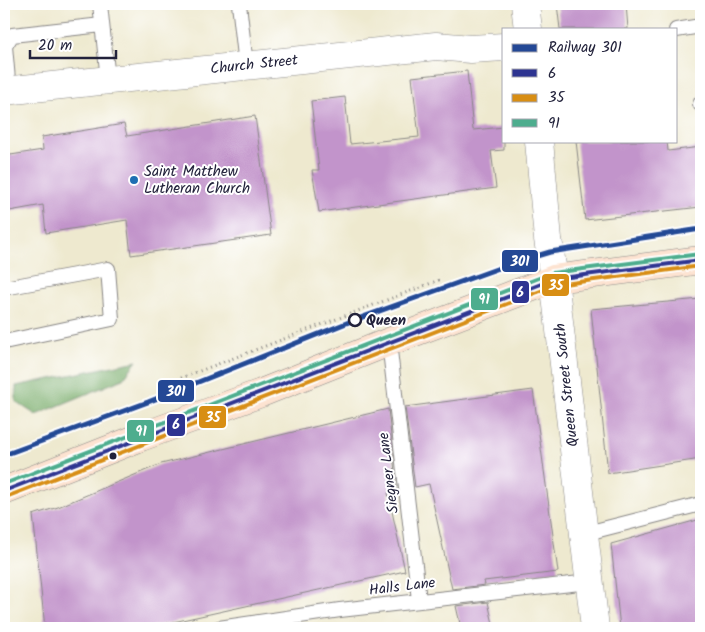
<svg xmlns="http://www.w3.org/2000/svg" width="705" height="632" viewBox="0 0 705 632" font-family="Kalam,sans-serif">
	<rect width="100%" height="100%" fill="#fff"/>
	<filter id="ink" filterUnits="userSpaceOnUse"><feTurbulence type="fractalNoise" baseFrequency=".02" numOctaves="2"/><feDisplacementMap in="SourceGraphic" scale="10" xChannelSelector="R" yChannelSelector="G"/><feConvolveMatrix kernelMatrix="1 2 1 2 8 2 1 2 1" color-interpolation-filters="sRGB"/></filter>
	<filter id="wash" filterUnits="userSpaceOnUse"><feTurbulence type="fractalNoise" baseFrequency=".0096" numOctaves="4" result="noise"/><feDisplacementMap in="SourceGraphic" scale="20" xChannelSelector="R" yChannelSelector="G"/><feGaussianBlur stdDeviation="1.12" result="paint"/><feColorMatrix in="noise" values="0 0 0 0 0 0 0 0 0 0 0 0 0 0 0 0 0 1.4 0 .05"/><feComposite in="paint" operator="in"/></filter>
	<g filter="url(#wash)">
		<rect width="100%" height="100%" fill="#eee9cf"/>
		<path fill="#77ab68" stroke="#4c6652" d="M137 361 123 379 36 415 16 402V386Z"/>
		<g id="blocks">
			<g fill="#c294cb">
				<path d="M557 4H626L628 29H560Z"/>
				<path d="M467 71 473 130 504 127V150L491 151 496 188 319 212 312 170H319L311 101 345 97 350 144 419 137 412 77Z"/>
				<path d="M255 116 271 235 131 255 127 220 46 233 43 205 4 212V156L43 150 42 137 124 124 127 136Z"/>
				<path d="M576 141H667L668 151 701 147V207L585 220Z"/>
				<path d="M701 299V459L608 473 591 309Z"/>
				<path d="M533 390 558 572 484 581 485 585 452 589 429 484 415 487 405 407Z"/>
				<path d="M388 409 397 490 388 493 405 571 146 628H45L33 515 58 507 161 464Z"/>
				<path d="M701 519V628H620L611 544Z"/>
				<path d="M488 602 494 628H461L456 606Z"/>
			</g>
		</g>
	</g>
	<g filter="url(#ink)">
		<use href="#blocks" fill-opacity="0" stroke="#888685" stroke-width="1"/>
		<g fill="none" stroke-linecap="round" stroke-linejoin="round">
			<defs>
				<g id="service">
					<path d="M100 4 108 80"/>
					<path d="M239 4 246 65"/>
					<path d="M676 30 701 26"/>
					<path d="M9 91 5 46 12 35 102 25"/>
					<path d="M700 104H701"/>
					<path d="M4 288 108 269 112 319 4 342"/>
					<path d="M389 342 419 600"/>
					<path d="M583 534 701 504"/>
					<path d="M219 628 340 610 589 582"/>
				</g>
				<path id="minor" d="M4 91 436 46 471 49 504 47"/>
				<g id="tertiary">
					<path d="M525 4 528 29"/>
					<path d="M539 141 548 239 554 279 595 628"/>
				</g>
				<path id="secondary" d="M4 491 141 437 261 393 389 342 554 279 701 260"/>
			</defs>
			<use href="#service" stroke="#888685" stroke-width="16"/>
			<use href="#minor" stroke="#888685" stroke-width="29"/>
			<use href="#tertiary" stroke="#888685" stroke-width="29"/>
			<use href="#secondary" stroke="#888685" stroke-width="29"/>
			<path stroke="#888685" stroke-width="3" stroke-dasharray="1 4" stroke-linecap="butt" d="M181 378 442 279"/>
			<use href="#service" stroke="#fff" stroke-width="14"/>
			<use href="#minor" stroke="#fff" stroke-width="28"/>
			<use href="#tertiary" stroke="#fff" stroke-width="28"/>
			<use href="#secondary" stroke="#fde3d1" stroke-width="28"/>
			<defs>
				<path id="bus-1" d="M4 491 554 279 701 260"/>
				<path id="bus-2" d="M6 497 556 285 701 266"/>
				<path id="bus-3" d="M4 484 552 273 700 254"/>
			</defs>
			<use href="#bus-1" stroke="#fff" stroke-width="8"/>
			<use href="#bus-2" stroke="#fff" stroke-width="8"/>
			<use href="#bus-3" stroke="#fff" stroke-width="8"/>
			<use href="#bus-1" stroke="#2e3491" stroke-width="4"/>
			<use href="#bus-2" stroke="#d88e14" stroke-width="4"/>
			<use href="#bus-3" stroke="#4ead8e" stroke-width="4"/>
			<defs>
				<path id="rail-1" d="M4 455 148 402 349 322 513 263 550 252 701 229"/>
			</defs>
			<use href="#rail-1" stroke="#fff" stroke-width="9"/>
			<use href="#rail-1" stroke="#244895" stroke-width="5"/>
		</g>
	</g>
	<circle fill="#1f6fb2" stroke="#fff" stroke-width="2" cx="134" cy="180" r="5"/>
	<circle fill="#fff" stroke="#22223b" stroke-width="2.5" cx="355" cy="320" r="6"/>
	<circle fill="#22223b" stroke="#fff" stroke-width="2" cx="113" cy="456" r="4.5"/>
	<g text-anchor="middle" stroke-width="4" stroke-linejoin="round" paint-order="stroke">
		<g font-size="15" fill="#22223b" stroke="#fff">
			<text transform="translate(254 64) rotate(-6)" y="5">Church Street</text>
			<text transform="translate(566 385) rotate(-96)" y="5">Queen Street South</text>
			<text transform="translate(388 473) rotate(-97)" y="5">Siegner Lane</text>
			<text transform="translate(402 586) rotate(-7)" y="5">Halls Lane</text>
		</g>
		<g font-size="15" fill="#22223b" stroke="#fff" text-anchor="start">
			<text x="144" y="176">Saint Matthew<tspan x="144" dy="17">Lutheran Church</tspan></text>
		</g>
		<g font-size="15" font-weight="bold" fill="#22223b" stroke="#fff" text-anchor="start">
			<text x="366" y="325">Queen</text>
		</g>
	</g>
	<g stroke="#fff" stroke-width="2">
		<rect x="501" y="249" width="38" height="24" rx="5" fill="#244895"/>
		<rect x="541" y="273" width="29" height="24" rx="5" fill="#d88e14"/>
		<rect x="511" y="280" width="19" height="24" rx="5" fill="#2e3491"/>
		<rect x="470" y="287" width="29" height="24" rx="5" fill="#4ead8e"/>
		<rect x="157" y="379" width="38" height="24" rx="5" fill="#244895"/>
		<rect x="198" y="405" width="29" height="24" rx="5" fill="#d88e14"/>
		<rect x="166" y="413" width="20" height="24" rx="5" fill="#2e3491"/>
		<rect x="126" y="419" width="29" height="24" rx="5" fill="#4ead8e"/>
	</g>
	<g font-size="14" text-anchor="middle" font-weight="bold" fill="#fff">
		<text x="520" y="266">301</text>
		<text x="556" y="290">35</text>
		<text x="520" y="297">6</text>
		<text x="484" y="304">91</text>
		<text x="176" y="396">301</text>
		<text x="213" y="422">35</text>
		<text x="176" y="429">6</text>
		<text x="141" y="436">91</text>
	</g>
	<rect width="705" height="632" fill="none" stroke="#fff" stroke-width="20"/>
	<rect x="502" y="28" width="175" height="115" fill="#ffffff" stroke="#a7a7b1"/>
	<rect x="512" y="44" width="25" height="8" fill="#244895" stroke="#a7a7b1"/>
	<text x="548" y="52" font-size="15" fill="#22223b">Railway 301</text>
	<rect x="512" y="69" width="25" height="8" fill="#2e3491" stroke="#a7a7b1"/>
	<text x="548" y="78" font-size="15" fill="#22223b">6</text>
	<rect x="512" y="94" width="25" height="8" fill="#d88e14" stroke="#a7a7b1"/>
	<text x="548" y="102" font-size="15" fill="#22223b">35</text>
	<rect x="512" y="119" width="25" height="8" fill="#4ead8e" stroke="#a7a7b1"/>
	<text x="548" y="128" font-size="15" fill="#22223b">91</text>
	<path d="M30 50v8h86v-8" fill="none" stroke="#22223b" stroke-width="2.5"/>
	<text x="38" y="50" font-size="15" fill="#22223b" stroke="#ffffff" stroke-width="4" paint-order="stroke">20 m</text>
</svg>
